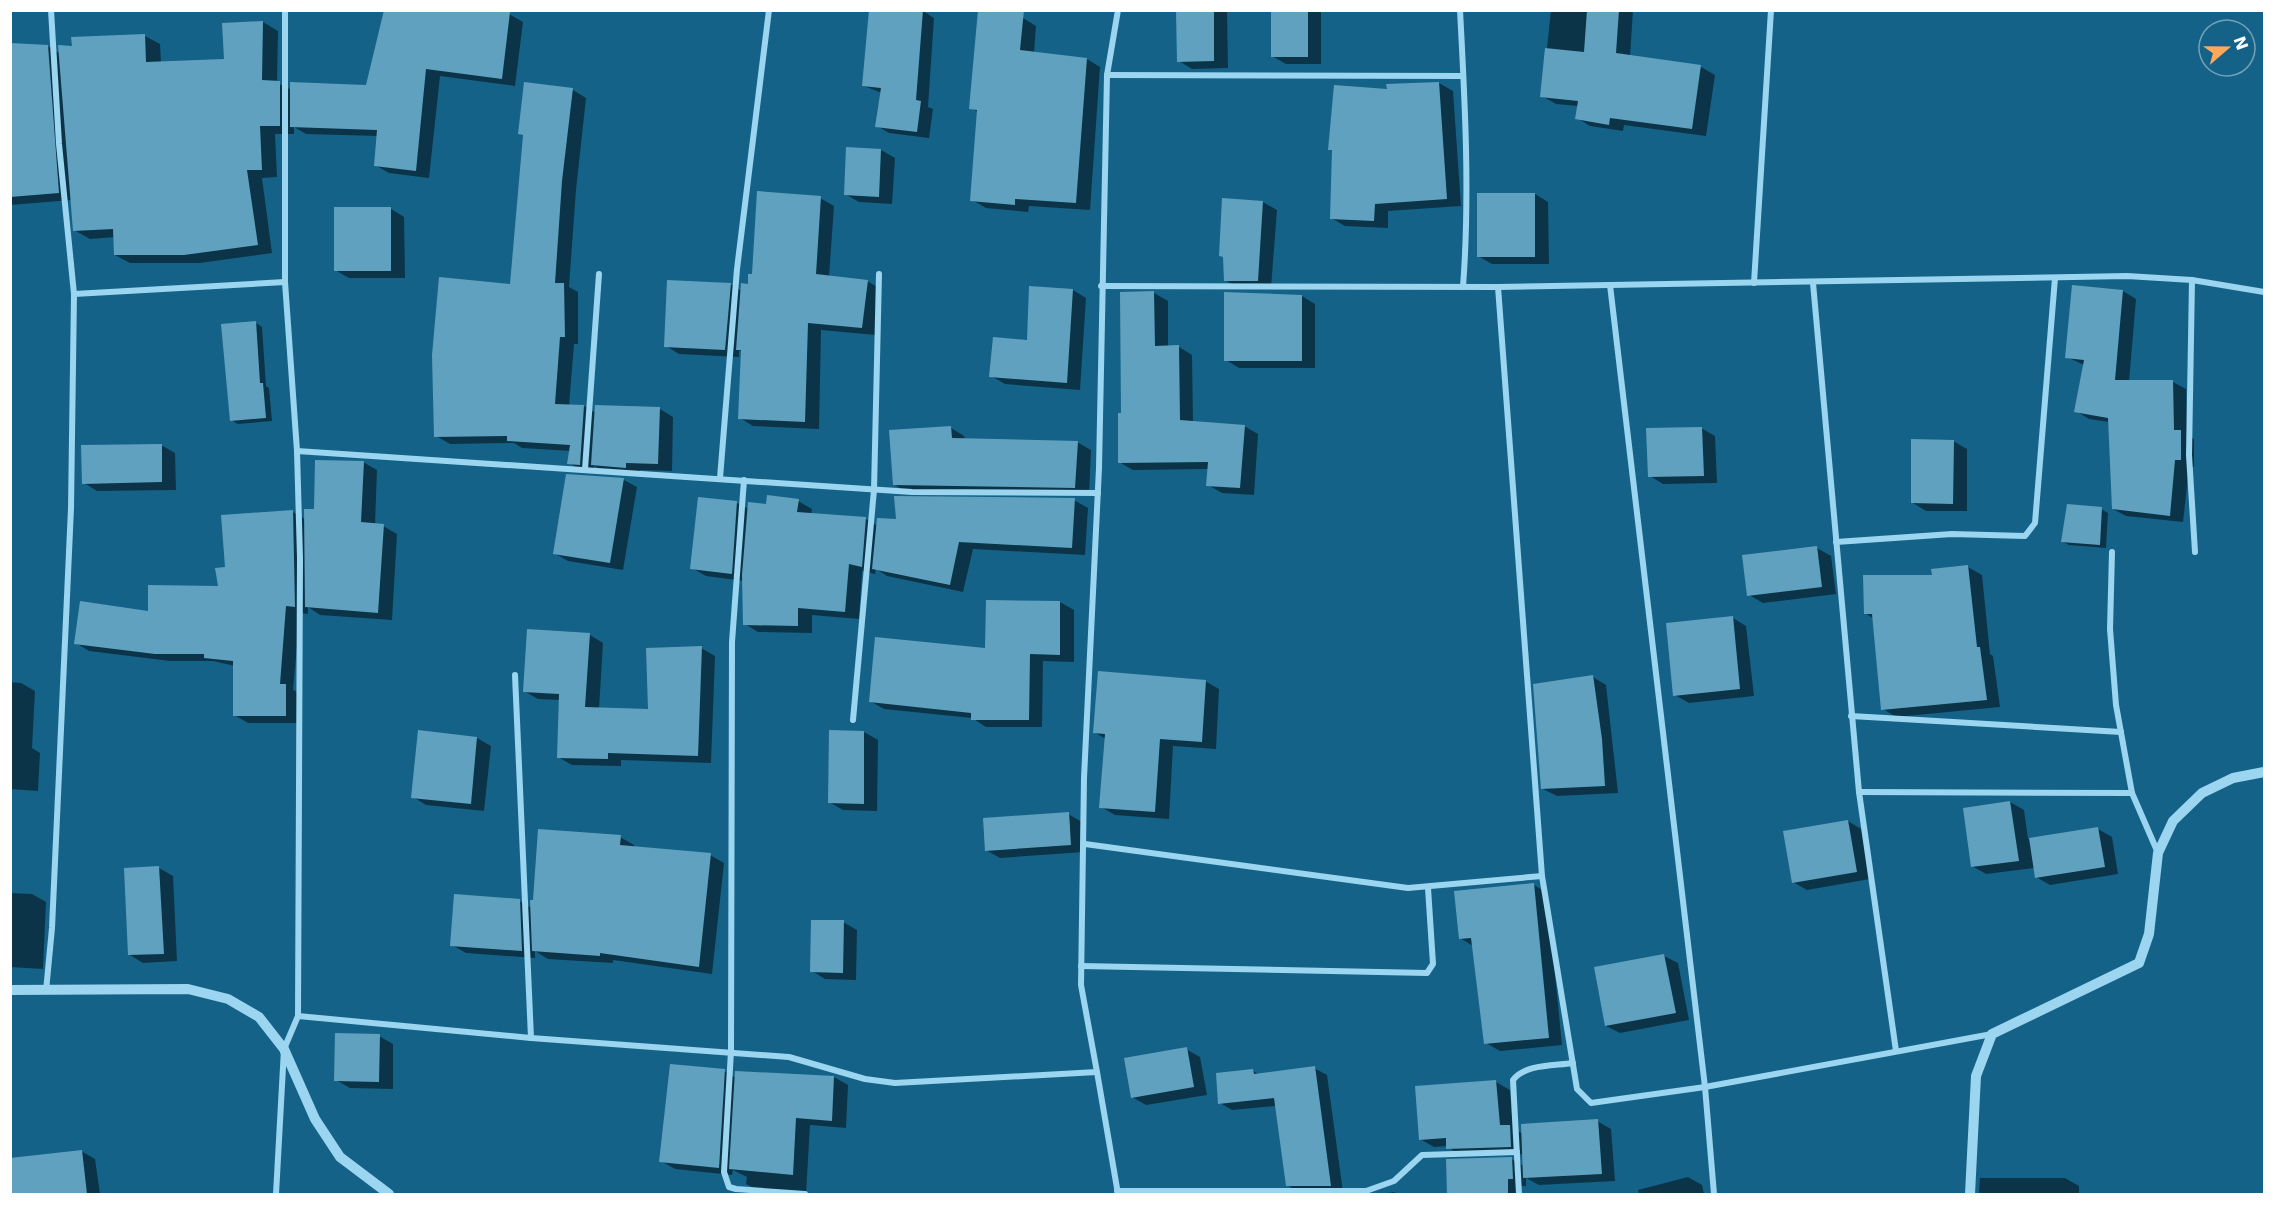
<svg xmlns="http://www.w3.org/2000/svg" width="2275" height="1205" viewBox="0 0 2275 1205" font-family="'DejaVu Sans',sans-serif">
	<rect width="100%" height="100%" fill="#156288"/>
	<g fill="#0007">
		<path d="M385 10H483L509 14 523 22 515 86 440 76 429 178 389 173 375 165 378 136 306 134 294 127V134H275L277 177 262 178 272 253 200 263H130L115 255V237L90 239 74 230 72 200 10 205V44L47 46 61 54 73 47 145 36 160 44 161 63 225 60 263 22 278 31 277 83 292 90 367 87Z"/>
		<path d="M1178 10H1227L1228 68 1192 69 1179 61Z"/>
		<path d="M1272 10H1321V64H1286L1272 56Z"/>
		<path d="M1551 10H1633L1630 57 1701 67 1715 75 1706 136 1624 125 1623 131 1590 126 1577 118 1578 106 1556 104 1542 96Z"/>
		<path d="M923 11 934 18 928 107 933 109 929 138 889 133 877 126 882 93 864 86Z"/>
		<path d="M1023 18 1036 26 1034 53 1087 59 1100 67 1090 210 1029 206 1028 212 986 208 972 200 978 112 971 108Z"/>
		<path d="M1439 83 1453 91 1461 206 1388 211V228L1345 226 1331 218 1334 151 1330 149 1388 90Z"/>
		<path d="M573 90 586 98 576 190 569 287 578 292V344H574L569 406H584L596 413 660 409 673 417 672 471 640 470 639 475 606 472 594 466V472L583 471 569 463 571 451 522 448 514 443 450 444 436 436 512 285 524 136 520 134Z"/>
		<path d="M881 150 895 158 892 204 859 202 845 194Z"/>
		<path d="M1535 194 1548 202 1549 264H1492L1478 256Z"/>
		<path d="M820 198 834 206 829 277 867 281 881 289 876 335 821 330 819 429 753 426 740 418 742 352 739 350V357L679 354 666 346 730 284 742 291 749 285 753 276Z"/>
		<path d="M1263 202 1277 210 1271 288H1239L1225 280V258L1220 256Z"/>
		<path d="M391 209 404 217 405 278H349L335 270Z"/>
		<path d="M1073 290 1086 298 1080 390 1005 384 991 376 1029 342Z"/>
		<path d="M2123 291 2136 299 2129 382H2173L2186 389 2187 435 2194 439V467H2189L2183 522 2126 516 2113 509 2109 422 2089 419 2076 411 2084 365 2067 357Z"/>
		<path d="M1154 293 1168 301V347H1179L1192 355 1193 423 1244 426 1258 434 1254 495 1222 493 1208 485 1209 469 1133 470 1119 462 1123 415Z"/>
		<path d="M1302 296 1315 304V368H1239L1226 360Z"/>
		<path d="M256 323 262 327 266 386 269 388 272 421 238 424 231 420Z"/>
		<path d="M951 428 964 436 965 440 1077 442 1091 450 1089 495 908 493 895 485Z"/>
		<path d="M1701 428 1715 436 1717 483 1663 484 1650 476Z"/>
		<path d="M1953 441 1967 449V511H1926L1913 503Z"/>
		<path d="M161 445 175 453 176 490 97 491 84 483Z"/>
		<path d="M363 462 377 470 375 525 383 526 397 534 392 620 320 615 308 607V614L300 613 293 690 300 693V723H248L234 715 235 666 213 661H170L89 651 76 643 149 612 219 588 227 569 222 516 293 512 305 519Z"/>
		<path d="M624 480 637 487 623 570 568 561 554 553Z"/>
		<path d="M1074 500 1088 508 1085 555 973 549 963 592 887 576 876 569 875 574 862 571 859 619 812 615V633L758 632 745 624 744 581 706 576 692 568 737 503 749 509 798 501 812 509 811 515 866 519 878 526Z"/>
		<path d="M2101 509 2108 513 2106 548 2069 545 2063 542Z"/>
		<path d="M1817 548 1831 556 1836 594 1763 603 1749 595Z"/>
		<path d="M1968 567 1982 575 1990 654 1993 656 2000 707 1896 717 1883 709 1874 619 1865 613 1934 576Z"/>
		<path d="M988 601 1060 602 1074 610V662L1043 661 1042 727H986L972 718 884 709 870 701 987 649Z"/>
		<path d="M1733 618 1746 626 1754 696 1689 703 1675 695Z"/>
		<path d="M590 635 603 643 599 709 649 711 701 648 715 656 711 763 621 760V766L572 765 558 757 560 700 538 699 524 691Z"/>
		<path d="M1593 677 1606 685 1618 793 1557 796 1543 789Z"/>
		<path d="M1205 681 1219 689 1216 749 1173 746 1169 819 1115 815 1101 807 1106 739 1094 732Z"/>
		<path d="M10 682 21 683 35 691 32 748 40 753 38 791 10 789Z"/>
		<path d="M420 732 477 738 491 746 484 811 426 805 413 797Z"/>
		<path d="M864 732 878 740 877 811 843 810 829 802Z"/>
		<path d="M2010 802 2024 810 2028 839 2098 829 2112 837 2118 874 2050 885 2036 877 2035 868 1986 874 1972 866Z"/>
		<path d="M1068 814 1082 822 1084 852 1000 858 986 850Z"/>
		<path d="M1848 821 1861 829 1870 879 1807 890 1793 882Z"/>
		<path d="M620 837 634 845V847L710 855 724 863 712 974 613 960V963L548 959 535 951V958L466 953 452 945 519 901 532 908Z"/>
		<path d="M159 868 173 876 177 961 143 963 130 955Z"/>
		<path d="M1534 885 1547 893 1562 1045 1500 1051 1486 1043 1473 946 1460 938Z"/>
		<path d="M10 893 32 894 46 902 43 969 10 967Z"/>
		<path d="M843 922 857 930 856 980 825 979 812 971Z"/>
		<path d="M1664 956 1678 963 1689 1020 1620 1033 1606 1026Z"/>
		<path d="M379 1036 393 1044V1089L350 1088 336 1080Z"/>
		<path d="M1186 1049 1200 1057 1207 1095 1146 1105 1132 1097Z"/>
		<path d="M1314 1068 1327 1075 1343 1192H1299L1287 1185 1276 1106 1232 1110 1220 1103 1253 1071 1260 1075Z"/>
		<path d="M724 1071 736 1078 737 1072 834 1077 848 1085 846 1128 810 1125 806 1194 760 1191 746 1184 747 1177 733 1170 732 1175 675 1169 661 1161Z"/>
		<path d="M1496 1082 1510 1090 1513 1128 1523 1134 1597 1121 1611 1129 1615 1181 1539 1185 1526 1178V1186H1521L1522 1194H1449L1448 1161 1511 1159 1524 1166V1154L1461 1156 1447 1146 1434 1147 1420 1139Z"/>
		<path d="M81 1151 95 1159 100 1194H10V1160Z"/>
		<path d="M1688 1177 1702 1185 1704 1194H1639L1638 1190Z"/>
		<path d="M1980 1178H2065L2079 1186V1194H1979Z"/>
		<path d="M1394 1192 1398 1194H1379Z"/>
	</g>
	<g fill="#61a1c0">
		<path d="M384 10 510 12 502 79 426 69 416 171 374 166 377 130 290 127V82L366 85Z"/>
		<path d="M869 10H923L916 100 921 101 917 132 875 127 881 88 862 86Z"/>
		<path d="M978 10H1024L1020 50 1087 58 1076 203 1015 199V205L970 201 977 110 969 109Z"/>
		<path d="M1176 10H1214V61L1177 62Z"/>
		<rect x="1271" y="10" width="37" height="47"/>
		<path d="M1587 10H1619L1616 53 1701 65 1692 129 1610 118 1609 125 1575 119 1578 101 1540 97 1545 48 1584 52Z"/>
		<path d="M263 21 262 80 280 81V126H260L262 170H247L258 245 184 255H114L113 229 73 231 58 45 72 46 71 37 145 34 146 62 224 59 222 23Z"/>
		<path d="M10 43 48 45 59 193 10 197Z"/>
		<path d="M524 82 573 88 562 181 555 283H564L565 337H560L555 404 584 405 580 465 567 464 570 445 507 441V436L434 437 432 355 439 277 510 284 523 135 518 134Z"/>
		<path d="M1439 82 1447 199 1375 204 1374 221 1330 219 1332 150H1328L1334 85 1387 89 1386 84Z"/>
		<path d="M846 147 881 149 879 197 844 195Z"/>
		<path d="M757 191 821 196 816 274 868 280 862 328 808 323 805 422 738 419 741 350H736L741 283 748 284V274H752Z"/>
		<rect x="1477" y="193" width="58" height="64"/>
		<path d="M1222 198 1263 201 1258 281H1224L1223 257 1219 256Z"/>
		<rect x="334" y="207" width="57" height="64"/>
		<path d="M667 280 731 283 725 350 664 347Z"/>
		<path d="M2072 285 2123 290 2115 380H2173L2174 430H2181V460H2175L2170 516 2112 509 2108 418 2074 412 2084 360 2065 358Z"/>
		<path d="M1029 286 1073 289 1067 383 989 377 993 337 1027 340Z"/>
		<path d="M1154 291 1155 346 1179 345 1180 420 1245 425 1240 488 1206 486 1208 462 1118 463V413H1121L1120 292Z"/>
		<path d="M1224 292 1302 295V361H1224Z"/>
		<path d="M256 321 260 383H263L266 418 230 421 221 324Z"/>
		<path d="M595 405 660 407 658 464 626 463V468L591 465Z"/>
		<path d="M951 426 952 438 1078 441 1075 488 893 485 889 430Z"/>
		<path d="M1702 427 1704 476 1648 477 1646 428Z"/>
		<path d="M1911 439 1954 440 1953 504 1911 503Z"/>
		<path d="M162 444V482L82 484 81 445Z"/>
		<path d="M315 460 364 461 361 522 384 524 378 613 305 607 304 509H314Z"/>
		<path d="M566 474 624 478 610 563 553 554Z"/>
		<path d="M767 495 799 499 797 512 866 517 862 567 849 564 845 612 798 608V626L743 625 742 575 748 502 766 504Z"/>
		<path d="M894 496 1075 498 1072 548 959 542 950 585 872 569 877 518 896 519Z"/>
		<path d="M698 497 737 501 732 574 690 569Z"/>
		<path d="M2067 504 2102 507 2100 545 2061 542Z"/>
		<path d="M293 510 295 607 286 606 280 684H286V716H233V661L204 658V654H155L74 644 80 601 148 611V585L218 586 215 568 225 567 221 515Z"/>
		<path d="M1817 546 1822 587 1747 596 1742 555Z"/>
		<path d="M1968 565 1977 647H1980L1987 700 1881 710 1872 614H1864L1863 575H1932L1931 569Z"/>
		<path d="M986 600 1060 601V655L1030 654 1029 720H971V713L869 702 875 637 985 648Z"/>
		<path d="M1733 616 1740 689 1673 696 1666 623Z"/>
		<path d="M527 629 590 633 585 707 648 709 646 648 702 646 698 756 608 753V759L557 758 559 694 523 692Z"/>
		<path d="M1098 671 1206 680 1202 742 1160 739 1155 812 1099 808 1105 734 1093 733Z"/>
		<path d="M1593 675 1602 739 1605 786 1541 789 1533 684Z"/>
		<path d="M418 730 477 737 471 804 411 798Z"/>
		<path d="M829 730 864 731V804L828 803Z"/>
		<path d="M2010 801 2019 861 1971 867 1963 808Z"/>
		<path d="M1069 812 1071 845 985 851 983 818Z"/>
		<path d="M1848 820 1857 872 1792 883 1783 831Z"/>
		<path d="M2098 827 2105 867 2035 878 2029 838Z"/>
		<path d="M538 829 621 835 620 845 711 853 699 967 600 953V956L532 951 530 900H533Z"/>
		<path d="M159 866 164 954 128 955 124 868Z"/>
		<path d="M1534 883 1549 1038 1484 1044 1471 938 1459 939 1454 891Z"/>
		<path d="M454 894 520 899 522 951 450 946Z"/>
		<path d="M811 920H844L843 973 810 972Z"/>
		<path d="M1664 954 1676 1013 1605 1026 1594 967Z"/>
		<path d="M335 1033 380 1034 379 1082 334 1081Z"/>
		<path d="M1187 1047 1194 1087 1131 1098 1124 1058Z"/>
		<path d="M670 1064 725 1069 719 1168 659 1162Z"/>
		<path d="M1315 1066 1331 1186H1286L1274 1098 1218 1104 1216 1073 1253 1069 1254 1074Z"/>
		<path d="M735 1071 834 1076 832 1121 796 1118 793 1175 729 1169Z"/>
		<path d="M1496 1080 1500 1125H1510L1511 1147 1446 1149V1138L1419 1140 1415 1086Z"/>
		<path d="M1598 1119 1602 1174 1523 1178 1521 1124Z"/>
		<path d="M82 1150 87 1194H10V1158Z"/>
		<path d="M1512 1157 1513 1179H1508V1194H1447L1446 1159Z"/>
	</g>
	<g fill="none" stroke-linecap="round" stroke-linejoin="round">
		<g stroke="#9bd5ef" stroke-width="6">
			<path d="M1460 10C1465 103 1470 194 1463 287"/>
			<path d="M1107 75 1463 76"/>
			<path d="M2192 280 2189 455 2195 552"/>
			<path d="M1754 283 1771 10"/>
			<path d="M1813 283 1859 792 1896 1051"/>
			<path d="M1610 285 1705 1087 1714 1194"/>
			<path d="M1101 286 1498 287 2127 276 2192 280 2264 292"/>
			<path d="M74 294 285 282"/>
			<path d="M297 451 912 492 1098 493"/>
			<path d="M585 469 599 274"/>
			<path d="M720 478 737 269 769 10"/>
			<path d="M744 480 732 642 731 1051 724 1172 729 1187 736 1189 805 1194"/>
			<path d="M1836 542 1952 534 2025 536 2035 523 2055 278"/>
			<path d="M2112 552 2110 629 2116 705 2132 793 2158 853"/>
			<path d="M515 675 531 1038"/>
			<path d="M1851 716 2121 732"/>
			<path d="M853 720 874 490 879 274"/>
			<path d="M1859 792 2132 793"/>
			<path d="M1085 844 1408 888 1542 876 1498 287"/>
			<path d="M1542 876 1577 1089 1591 1103 1705 1087 1992 1034"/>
			<path d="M1081 966 1427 973 1433 964 1428 888"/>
			<path d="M46 991 52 928 71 508 74 294 59 144 51 10"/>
			<path d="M298 1016 531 1038 789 1057 865 1079 895 1083 1097 1072 1081 985 1084 778 1099 468 1107 75 1118 10"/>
			<path d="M1097 1072 1118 1194"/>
			<path d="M1117 1191H1366L1394 1181 1422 1155 1517 1152"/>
			<path d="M276 1194 284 1049 298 1016 300 558 297 451 285 282V10"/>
			<path d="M1519 1194 1513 1080C1525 1064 1554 1066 1573 1063"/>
		</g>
		<g stroke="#9bd5ef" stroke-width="10">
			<path d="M10 990 188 989 228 999 259 1017 284 1049 315 1119 340 1157 389 1194"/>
			<path d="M1970 1194 1976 1076 1992 1034 2139 963 2149 934 2158 853 2173 821 2202 793 2233 778 2264 772"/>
		</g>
	</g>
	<rect width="2275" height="1205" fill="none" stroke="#ffffff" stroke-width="24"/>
	<g transform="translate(2227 48) rotate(70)"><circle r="28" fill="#156288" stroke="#73a1b8" stroke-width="1.5"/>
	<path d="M0-4.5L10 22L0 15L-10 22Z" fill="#ffa859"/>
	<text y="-9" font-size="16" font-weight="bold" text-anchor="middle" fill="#ffffff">N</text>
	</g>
</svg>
